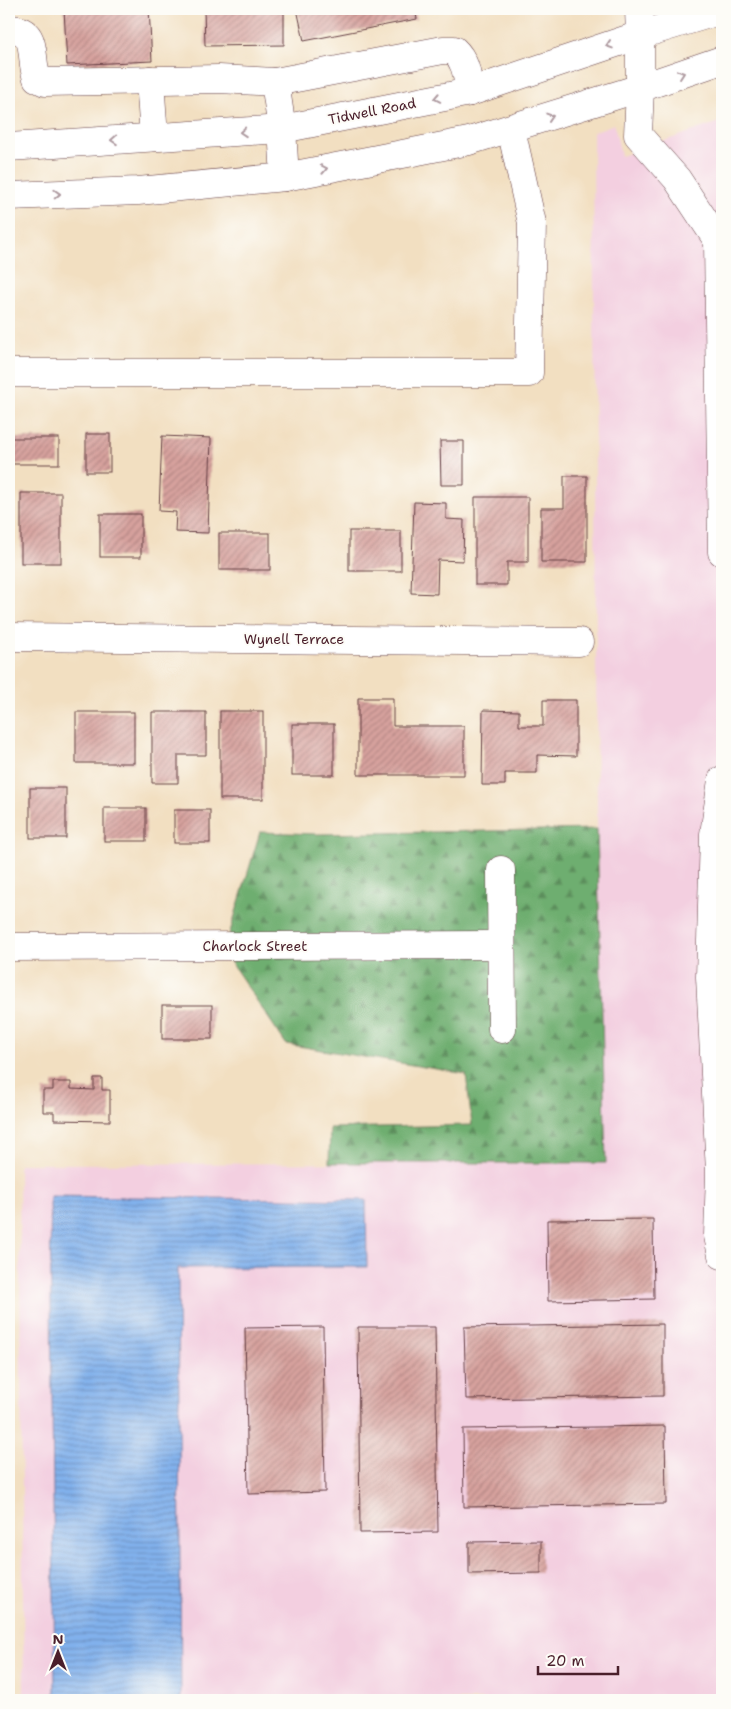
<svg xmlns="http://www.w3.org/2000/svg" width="731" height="1709" viewBox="0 0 731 1709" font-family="'Shantell Sans',sans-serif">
	<defs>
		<pattern id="forest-firs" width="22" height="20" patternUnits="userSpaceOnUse" patternTransform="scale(1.25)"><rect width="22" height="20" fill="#6eae70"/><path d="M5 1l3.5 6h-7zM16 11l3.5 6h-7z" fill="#5c8d5c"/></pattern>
		<pattern id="water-rules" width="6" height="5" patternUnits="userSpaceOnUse" patternTransform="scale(1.25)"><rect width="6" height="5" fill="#81b1ec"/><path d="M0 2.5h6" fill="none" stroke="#6c8fbf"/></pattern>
		<pattern id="building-hatch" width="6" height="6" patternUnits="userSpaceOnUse" patternTransform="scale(1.25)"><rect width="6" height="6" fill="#d7a29e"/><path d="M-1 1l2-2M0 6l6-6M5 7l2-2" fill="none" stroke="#b08381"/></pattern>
	</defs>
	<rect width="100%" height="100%" fill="#fdfcf7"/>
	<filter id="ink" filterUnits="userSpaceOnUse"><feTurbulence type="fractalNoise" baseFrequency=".02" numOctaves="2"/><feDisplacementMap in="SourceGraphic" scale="10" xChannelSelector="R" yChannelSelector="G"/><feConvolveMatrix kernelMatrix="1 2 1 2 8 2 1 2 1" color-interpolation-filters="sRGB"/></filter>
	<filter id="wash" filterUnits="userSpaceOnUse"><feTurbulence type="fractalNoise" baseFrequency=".0096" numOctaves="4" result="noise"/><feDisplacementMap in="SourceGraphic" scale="20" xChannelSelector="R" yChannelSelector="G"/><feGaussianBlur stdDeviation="1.12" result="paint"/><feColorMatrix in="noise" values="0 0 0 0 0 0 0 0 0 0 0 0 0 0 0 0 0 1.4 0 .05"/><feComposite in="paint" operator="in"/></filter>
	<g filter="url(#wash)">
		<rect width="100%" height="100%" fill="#f2dfc1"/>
		<path fill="#f3cfe0" d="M722 121V1700H24L19 1164 606 1163 597 819 593 132 614 124 621 156Z"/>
		<path fill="url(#forest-firs)" stroke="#5c664e" d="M597 829 606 1163H329L330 1128 472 1125 466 1074 286 1044 224 952 260 832 318 834Z"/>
		<path fill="url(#water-rules)" stroke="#66688c" d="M50 1196 366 1200 367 1267 178 1268 181 1700H55Z"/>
		<g id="blocks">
			<g fill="url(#building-hatch)">
				<path d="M64 9H149L152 61 67 65Z"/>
				<path d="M204 9H284V45L205 46Z"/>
				<path d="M297 9H415L417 19 304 41Z"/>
				<rect x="86" y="434" width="24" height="38"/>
				<path d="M162 436 211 438 208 533 175 532 176 512 159 511Z"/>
				<rect x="9" y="438" width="50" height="26"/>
				<path d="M440 441H464V485H441Z"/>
				<path d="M564 476H587V562H541V508H564Z"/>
				<rect x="21" y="493" width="40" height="70"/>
				<path d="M475 497H528V562H507V585H475Z"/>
				<path d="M414 502 446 503V519L464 520 463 561 438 560 437 594 411 593Z"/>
				<rect x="100" y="514" width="41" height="43"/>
				<rect x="349" y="531" width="52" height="40"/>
				<rect x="219" y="533" width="51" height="37"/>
				<path d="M358 698H393V726H464V775H358Z"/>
				<path d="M543 700H576V756L537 755V773H505V785H482L483 710 519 711V726H543Z"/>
				<rect x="220" y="711" width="43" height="88"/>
				<rect x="76" y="712" width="58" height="51"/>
				<path d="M152 712H206V755H178V783H152Z"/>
				<rect x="292" y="724" width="42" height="51"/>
				<rect x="30" y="788" width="36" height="50"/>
				<rect x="104" y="808" width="42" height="33"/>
				<rect x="174" y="810" width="36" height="33"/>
				<rect x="162" y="1005" width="50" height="34"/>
				<path d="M94 1078H102V1090H110V1121L54 1120V1112H43V1090H53V1082H71V1089L94 1090Z"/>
				<path d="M653 1219 654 1299 548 1301 547 1220Z"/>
				<path d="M663 1324V1396L466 1399 464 1327Z"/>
				<path d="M323 1327 325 1492 248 1494 245 1328Z"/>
				<path d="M358 1327H435L438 1532 360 1533Z"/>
				<path d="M665 1426 666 1504 464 1507 463 1429Z"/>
				<path d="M541 1541V1573L469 1574V1542Z"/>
			</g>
		</g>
	</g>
	<g filter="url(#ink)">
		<use href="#blocks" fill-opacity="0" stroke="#633c42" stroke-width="1"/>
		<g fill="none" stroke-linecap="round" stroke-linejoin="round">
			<defs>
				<g id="minor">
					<path d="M639 9 640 35"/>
					<path d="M9 29C40 29 29 58 37 78L45 82 219 79 275 82 443 50H454C466 61 467 76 470 92"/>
					<path d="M150 80 154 137"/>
					<path d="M275 82 282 129"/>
					<path d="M640 88 638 135 677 179 718 241 722 552"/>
					<path d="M9 373H529L532 223 511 129"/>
					<path d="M9 637 579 642"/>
					<path d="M722 780 714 834 710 977 720 1172 718 1236 722 1255"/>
					<path d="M501 870 502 1029"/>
					<path d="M9 947 501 945"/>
				</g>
				<g id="major">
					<path d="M640 35V88"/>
					<path d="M282 129 285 177"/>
					<path d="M9 147 282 129 470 92 640 35 722 10"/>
					<path d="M9 196 138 191 285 177 469 141 640 88 722 60"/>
				</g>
			</defs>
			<use href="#minor" stroke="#633c42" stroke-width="29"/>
			<use href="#major" stroke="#633c42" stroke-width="29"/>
			<use href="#minor" stroke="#fff" stroke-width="28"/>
			<use href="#major" stroke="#fff" stroke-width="28"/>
		</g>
		<defs><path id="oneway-chevron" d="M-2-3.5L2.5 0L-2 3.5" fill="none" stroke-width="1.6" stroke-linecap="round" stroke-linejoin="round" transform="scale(1.25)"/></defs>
		<g stroke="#ae9aa0">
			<use href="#oneway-chevron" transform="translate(609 45) rotate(162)"/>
			<use href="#oneway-chevron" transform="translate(681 74) rotate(-19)"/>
			<use href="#oneway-chevron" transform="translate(437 98) rotate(169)"/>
			<use href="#oneway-chevron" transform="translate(550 117) rotate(-18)"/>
			<use href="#oneway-chevron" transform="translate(243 132) rotate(176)"/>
			<use href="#oneway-chevron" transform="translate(114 140) rotate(176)"/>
			<use href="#oneway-chevron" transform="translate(324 169) rotate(-11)"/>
			<use href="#oneway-chevron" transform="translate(57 194) rotate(-2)"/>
		</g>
	</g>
	<g text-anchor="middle" stroke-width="4" stroke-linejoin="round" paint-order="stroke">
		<g font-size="14" fill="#4a1f2b" stroke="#fdfcf7">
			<text transform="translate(372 111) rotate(-11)" y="5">Tidwell Road</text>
			<text x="294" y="644">Wynell Terrace</text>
			<text x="255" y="951">Charlock Street</text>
		</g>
	</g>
	<rect width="731" height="1709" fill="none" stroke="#fdfcf7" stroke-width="30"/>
	<g transform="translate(58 1652)" stroke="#fdfcf7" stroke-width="4" paint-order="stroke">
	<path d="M0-4L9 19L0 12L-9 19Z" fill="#4a1f2b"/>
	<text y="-8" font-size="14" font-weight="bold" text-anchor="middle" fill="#4a1f2b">N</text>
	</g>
	<path d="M538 1666v8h80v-8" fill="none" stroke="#4a1f2b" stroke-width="2.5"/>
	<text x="546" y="1666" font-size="15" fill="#4a1f2b" stroke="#fdfcf7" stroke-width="4" paint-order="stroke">20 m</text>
</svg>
